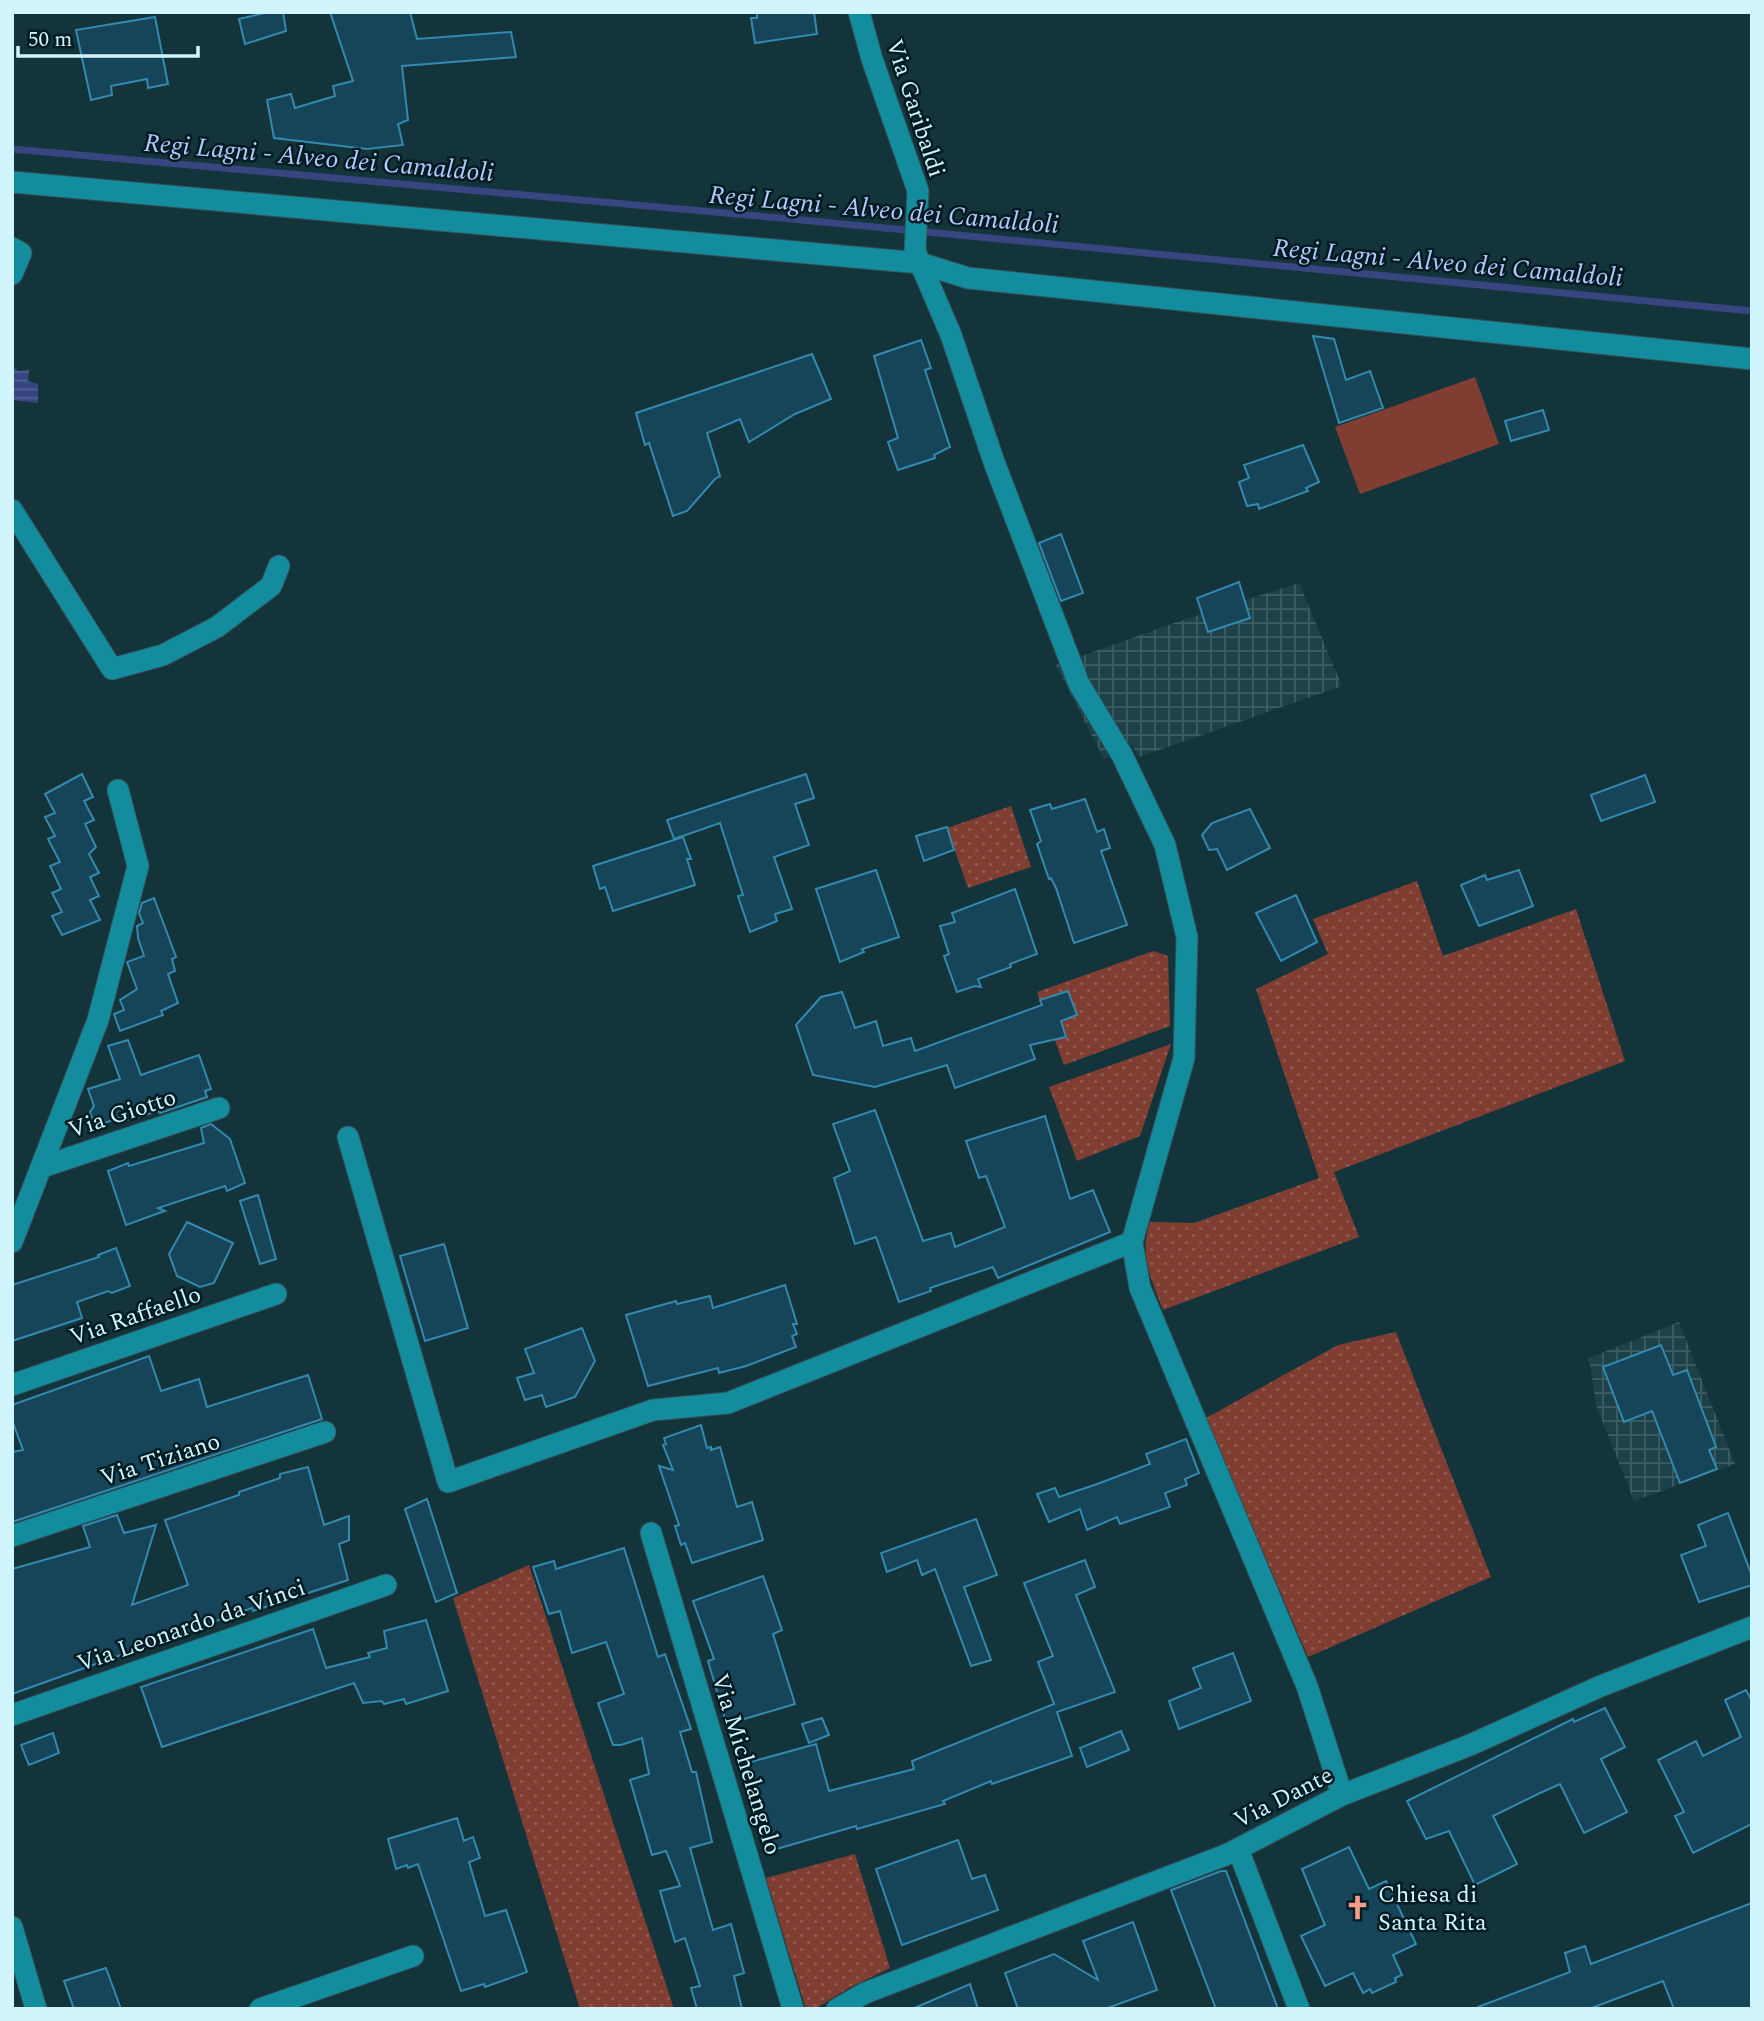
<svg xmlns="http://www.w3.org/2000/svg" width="1764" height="2021" viewBox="0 0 1764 2021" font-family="Spectral,serif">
	<defs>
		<pattern id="industrial-grid" width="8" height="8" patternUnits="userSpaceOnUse" patternTransform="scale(1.75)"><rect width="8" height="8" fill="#1c4148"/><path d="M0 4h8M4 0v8" fill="none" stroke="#3c5d63"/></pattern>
		<pattern id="green-dots" width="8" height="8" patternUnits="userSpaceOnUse" patternTransform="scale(1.75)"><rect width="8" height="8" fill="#803e33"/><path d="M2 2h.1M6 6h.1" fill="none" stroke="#915a51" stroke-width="1.8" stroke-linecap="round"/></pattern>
		<pattern id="water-rules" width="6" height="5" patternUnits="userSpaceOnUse" patternTransform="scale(1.75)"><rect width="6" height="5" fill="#374681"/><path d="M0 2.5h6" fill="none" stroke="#536194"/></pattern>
	</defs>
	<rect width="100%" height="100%" fill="#13343a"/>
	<g fill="url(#industrial-grid)">
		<path d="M1299 583 1342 686 1139 757 1132 746 1104 759 1056 665 1180 621Z"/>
		<path d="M1679 1322 1735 1464 1634 1501 1596 1405 1589 1358Z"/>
	</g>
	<g fill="url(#green-dots)">
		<path d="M1011 806 1031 867 968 888 947 828Z"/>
		<path d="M1417 881 1443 956 1576 909 1625 1061 1334 1172 1359 1237 1163 1310C1151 1279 1139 1254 1150 1222L1194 1223 1319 1178 1256 989 1328 954 1313 919Z"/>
		<path d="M1153 951 1168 956 1170 1026 1064 1065 1037 992Z"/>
		<path d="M1171 1044 1140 1136 1077 1161 1049 1087Z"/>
		<path d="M1396 1332 1491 1577 1308 1657 1206 1418 1338 1345Z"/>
		<path d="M529 1565 674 2009H580L453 1598Z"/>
		<path d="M855 1854 890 1968 847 1989 815 2009H806L766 1878Z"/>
	</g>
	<path fill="#803e33" d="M1475 377 1499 444 1360 494 1335 427Z"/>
	<path fill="url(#water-rules)" d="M12 367 19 371 29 370 28 381 38 384V403L12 400Z"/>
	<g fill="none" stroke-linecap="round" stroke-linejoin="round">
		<path stroke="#374681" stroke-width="7" d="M12 149 791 219 1752 311"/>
	</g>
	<g fill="#164458" stroke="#3489af" stroke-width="2">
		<path d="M269 12H283L286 31 245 44 239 19Z"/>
		<path d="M330 12H410L417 39 511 32 516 57 402 66 408 120 398 124 403 145 367 149 274 138 267 100 291 94 295 108 335 96 333 86 353 81Z"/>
		<path d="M757 12H814L817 34 755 43 751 18H757Z"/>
		<path d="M155 17 168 84 148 88 147 79 111 86 112 95 91 100 76 30Z"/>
		<path d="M1313 336 1334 339 1346 380 1370 371 1383 408 1339 423Z"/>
		<path d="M921 340 931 368 925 370 950 447 934 455 935 458 898 470 888 442 898 438 874 356Z"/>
		<path d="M812 354 831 399 795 414 749 442 740 419 707 433 720 476 715 479 687 511 673 516 649 443 645 445 636 413Z"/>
		<path d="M1543 410 1549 430 1511 441 1505 421Z"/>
		<path d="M1303 445 1319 482 1306 488 1308 491 1259 509 1258 504 1247 506 1239 482 1249 478 1244 465Z"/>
		<path d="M1061 534 1083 593 1061 601 1039 543Z"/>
		<path d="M1239 582 1250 618 1208 632 1197 598Z"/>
		<path d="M82 774 93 797 84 801 94 820 85 824 96 847 89 854 99 873 90 877 99 896 90 900 100 920 62 935 52 916 62 912 52 893 61 889 50 866 60 862 48 839 55 836 45 817 55 813 45 794Z"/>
		<path d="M806 774 814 798 795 804 809 845 774 857 792 909 775 914 777 921 750 932 738 896 743 895 720 823 674 839 667 820Z"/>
		<path d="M1645 775 1655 802 1601 821 1591 795Z"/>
		<path d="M1085 799 1097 832 1104 829 1110 848 1101 851 1127 925 1074 943 1056 888 1051 878 1049 879 1037 844 1041 841 1030 810 1050 804 1052 809Z"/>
		<path d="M1250 809 1270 848 1227 870 1217 849 1209 850 1202 835 1212 823Z"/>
		<path d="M947 827 954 850 924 861 916 836Z"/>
		<path d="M683 837 691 859H687L695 885 613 911 605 887 600 889 593 866Z"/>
		<path d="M876 870 899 937 862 949 864 952 840 962 816 889Z"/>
		<path d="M1519 870 1533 906 1479 926 1461 885 1485 875 1487 880Z"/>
		<path d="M1015 889 1037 954 1010 964 1011 967 978 979 981 987 975 986 957 992 944 956 949 954 940 926 955 922 952 913Z"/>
		<path d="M1296 895 1317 942 1281 961 1256 913Z"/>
		<path d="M154 898 176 957 172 959 175 971 168 974 178 1003 161 1011 163 1015 120 1031 114 1014 124 1010 120 1000 137 989 127 962 144 956 138 938 137 926 143 923 139 913 142 903Z"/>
		<path d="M1068 991 1077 1015 1061 1021 1066 1037 1030 1045 1035 1059 955 1088 947 1065 875 1087 813 1075 796 1025 821 997 842 992 855 1028 876 1021 883 1046 911 1038 915 1051 1042 1005 1040 1000Z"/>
		<path d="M128 1040 141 1075 199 1055 211 1089 205 1091 207 1097 160 1113 159 1111 123 1121 122 1117 95 1126 90 1112 94 1106 88 1089 120 1079 108 1046Z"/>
		<path d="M875 1110 923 1241 951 1233 955 1247 1005 1227 986 1176 979 1178 966 1141 1045 1116 1070 1199 1093 1190 1110 1232 998 1278 993 1267 930 1288 931 1291 899 1302 876 1237 855 1244 834 1178 850 1171 833 1124Z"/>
		<path d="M211 1124 230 1139 245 1183 227 1191 225 1186 158 1208 165 1211 126 1225 108 1171 128 1163 129 1166 204 1143 201 1128Z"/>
		<path d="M258 1195 276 1259 260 1264 240 1201Z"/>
		<path d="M187 1222 233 1243 214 1283 200 1287 177 1276 169 1254Z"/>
		<path d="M444 1244 468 1328 425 1341 400 1256Z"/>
		<path d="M116 1248 130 1286 112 1293 108 1291 77 1302 82 1318 12 1341V1285L99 1257 98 1255Z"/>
		<path d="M785 1285 797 1324H793L797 1334 792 1336 796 1347 746 1366 719 1373 718 1368 648 1386 626 1315 676 1301 677 1304 710 1296 713 1308Z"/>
		<path d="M582 1328 595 1361 575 1397 546 1407 542 1395 525 1400 517 1378 534 1373 525 1349Z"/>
		<path d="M1661 1345 1673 1375 1687 1370 1716 1447 1709 1450 1717 1469 1680 1483 1652 1411 1624 1422 1603 1367Z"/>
		<path d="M149 1356 161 1391 199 1379 207 1407 308 1375 322 1419 12 1522V1452L23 1450 12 1420V1405Z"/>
		<path d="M701 1425 707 1448 711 1447V1450L720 1447 737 1507 752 1502 763 1540 692 1563 685 1543 681 1545 675 1526 679 1525 659 1466 673 1470 663 1445 666 1444 664 1438Z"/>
		<path d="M1186 1439 1199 1473 1185 1479 1187 1485 1165 1493 1170 1507 1120 1524 1117 1517 1087 1530 1080 1509 1049 1522 1037 1494 1055 1488 1059 1497 1100 1483 1150 1464 1146 1454Z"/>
		<path d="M308 1467 324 1525 349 1516V1540L339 1544 348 1580 253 1611 252 1608 12 1694V1569L90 1547 83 1526 117 1515 124 1533 156 1525 132 1605 188 1585 165 1520 239 1495V1492L280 1478V1474Z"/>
		<path d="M427 1499 457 1593 436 1602 405 1509Z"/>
		<path d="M1728 1513 1752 1576V1585L1699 1602 1681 1555 1706 1546 1698 1525Z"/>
		<path d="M976 1519 997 1575 964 1587 991 1660 971 1666 935 1569 922 1575 917 1560 887 1572 881 1553Z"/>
		<path d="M624 1548 658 1657 665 1654 691 1729 680 1732 692 1772H696L712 1842 690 1848 713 1930 731 1924 744 1973 734 1976 742 2009H697L691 1988 700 1986 685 1938 675 1942 660 1891 680 1886 666 1851 652 1855 630 1780 649 1774 642 1738 621 1745H613L598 1703 624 1694 606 1642 572 1653 560 1611 549 1614 533 1567 554 1561 556 1569Z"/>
		<path d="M1085 1560 1095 1587 1076 1595 1115 1692 1057 1712 1072 1756 992 1784 991 1781 943 1801 945 1804 857 1829 856 1826 773 1850 747 1763 816 1744 829 1791 914 1769 912 1761 1054 1704 1038 1662 1053 1656 1024 1583Z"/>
		<path d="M763 1576 782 1630 773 1634 795 1704 734 1722H726L708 1661 714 1659 693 1601Z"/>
		<path d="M426 1620 448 1691 406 1704 404 1699 384 1704 382 1701 363 1703 354 1683 162 1747 141 1687 313 1629 326 1668 370 1657 368 1653 387 1648 384 1631Z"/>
		<path d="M1233 1653 1251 1701 1179 1729 1169 1701 1201 1688 1193 1668Z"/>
		<path d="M1746 1690 1752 1701V1824L1693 1853 1675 1816 1684 1812 1658 1760 1696 1741 1703 1756 1741 1737 1725 1700Z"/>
		<path d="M1605 1708 1625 1747 1601 1759 1627 1812 1584 1833 1560 1784 1540 1793 1493 1816 1517 1864 1475 1885 1449 1831 1426 1839 1407 1801 1573 1719 1574 1722Z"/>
		<path d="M822 1718 829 1735 809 1743 802 1724Z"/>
		<path d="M1121 1731 1129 1750 1087 1767 1080 1748Z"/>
		<path d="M53 1733 59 1753 29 1765 21 1745Z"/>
		<path d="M457 1818 464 1841 473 1837 480 1858 469 1862 485 1916 506 1910 527 1972 485 1987 484 1984 461 1991 418 1864 408 1868 407 1865 396 1869 388 1839Z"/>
		<path d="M958 1840 972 1879 985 1875 998 1910 902 1945 876 1869Z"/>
		<path d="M1349 1847 1369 1889 1386 1881 1416 1944 1393 1955 1402 1975 1395 1978 1396 1982 1372 1993 1370 1989 1363 1993 1353 1973 1325 1986 1301 1936 1325 1925 1302 1869Z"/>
		<path d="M1221 1871H1226L1278 2009H1216L1171 1890Z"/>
		<path d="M1752 1903V2009H1674L1663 1981 1589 2009H1478V2007L1570 1972 1565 1953 1585 1946 1591 1964Z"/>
		<path d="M1133 1922 1157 1990 1105 2009H1018L1005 1973 1054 1954 1098 1980 1083 1941Z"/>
		<path d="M106 1968 121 2009H74L64 1981Z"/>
		<path d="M970 1984 978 2009H912Z"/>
	</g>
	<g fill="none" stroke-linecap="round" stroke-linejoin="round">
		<defs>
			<g id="minor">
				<path d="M859 12 872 59 918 191 915 251 951 335 994 462 1079 684 1122 755 1165 845 1187 937 1184 1058 1132 1242 1140 1288 1307 1686 1342 1795"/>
				<path d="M12 182 920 263 968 278 1752 359"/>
				<path d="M12 248 21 253 12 274"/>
				<path d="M12 510 112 669 163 655 217 627 271 586 279 566"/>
				<path d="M348 1137 448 1482 653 1410 728 1403 1132 1242"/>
				<path d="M42 1167 219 1108"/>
				<path d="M12 1242 98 1020 138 866 118 790"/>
				<path d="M12 1385 276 1294"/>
				<path d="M651 1533 793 2009"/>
				<path d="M12 1536 325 1432"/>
				<path d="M12 1715 386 1585"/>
				<path d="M1238 1849 1299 2009"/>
				<path d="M12 1927 36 2009"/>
				<path d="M260 2009 413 1956"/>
				<path d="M837 2009 865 1993 1228 1854 1342 1795 1470 1745 1601 1686 1752 1627"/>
			</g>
		</defs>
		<use href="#minor" stroke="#324f56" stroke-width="23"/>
		<use href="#minor" stroke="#138c9d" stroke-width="21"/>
	</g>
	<defs>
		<symbol id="church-bare" viewBox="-9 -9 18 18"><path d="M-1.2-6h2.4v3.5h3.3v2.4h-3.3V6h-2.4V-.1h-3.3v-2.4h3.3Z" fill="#f49d8d" stroke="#001b21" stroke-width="2.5" paint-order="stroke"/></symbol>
	</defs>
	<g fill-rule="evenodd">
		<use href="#church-bare" x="1340" y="1890" width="35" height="35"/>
	</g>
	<g text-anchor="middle" stroke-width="5" stroke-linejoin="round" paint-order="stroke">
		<g font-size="24" fill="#d0f5fd" stroke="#001b21">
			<text transform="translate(916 108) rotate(72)" y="8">Via Garibaldi</text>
			<text transform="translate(122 1113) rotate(-18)" y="8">Via Giotto</text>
			<text transform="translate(135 1315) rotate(-19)" y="8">Via Raffaello</text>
			<text transform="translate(160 1459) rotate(-18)" y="8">Via Tiziano</text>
			<text transform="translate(191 1625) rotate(-19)" y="8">Via Leonardo da Vinci</text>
			<text transform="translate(747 1764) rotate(73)" y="8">Via Michelangelo</text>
			<text transform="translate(1283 1797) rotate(-27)" y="8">Via Dante</text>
		</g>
		<g font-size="24" fill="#d0f5fd" stroke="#001b21" text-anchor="start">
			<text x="1378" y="1902">Chiesa di<tspan x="1378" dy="28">Santa Rita</tspan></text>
		</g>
		<g font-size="26" font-style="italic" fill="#b6c7fd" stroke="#001b21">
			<text transform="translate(319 157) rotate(5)" y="9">Regi Lagni - Alveo dei Camaldoli</text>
			<text transform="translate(884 209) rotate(5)" y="9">Regi Lagni - Alveo dei Camaldoli</text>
			<text transform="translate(1448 262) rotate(5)" y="9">Regi Lagni - Alveo dei Camaldoli</text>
		</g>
	</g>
	<rect width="1764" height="2021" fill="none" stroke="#d0f5fd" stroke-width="28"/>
	<path d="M18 46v10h180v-10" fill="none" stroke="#d0f5fd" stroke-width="3.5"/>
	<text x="28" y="46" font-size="21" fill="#d0f5fd" stroke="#001b21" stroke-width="5" paint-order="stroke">50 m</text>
</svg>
